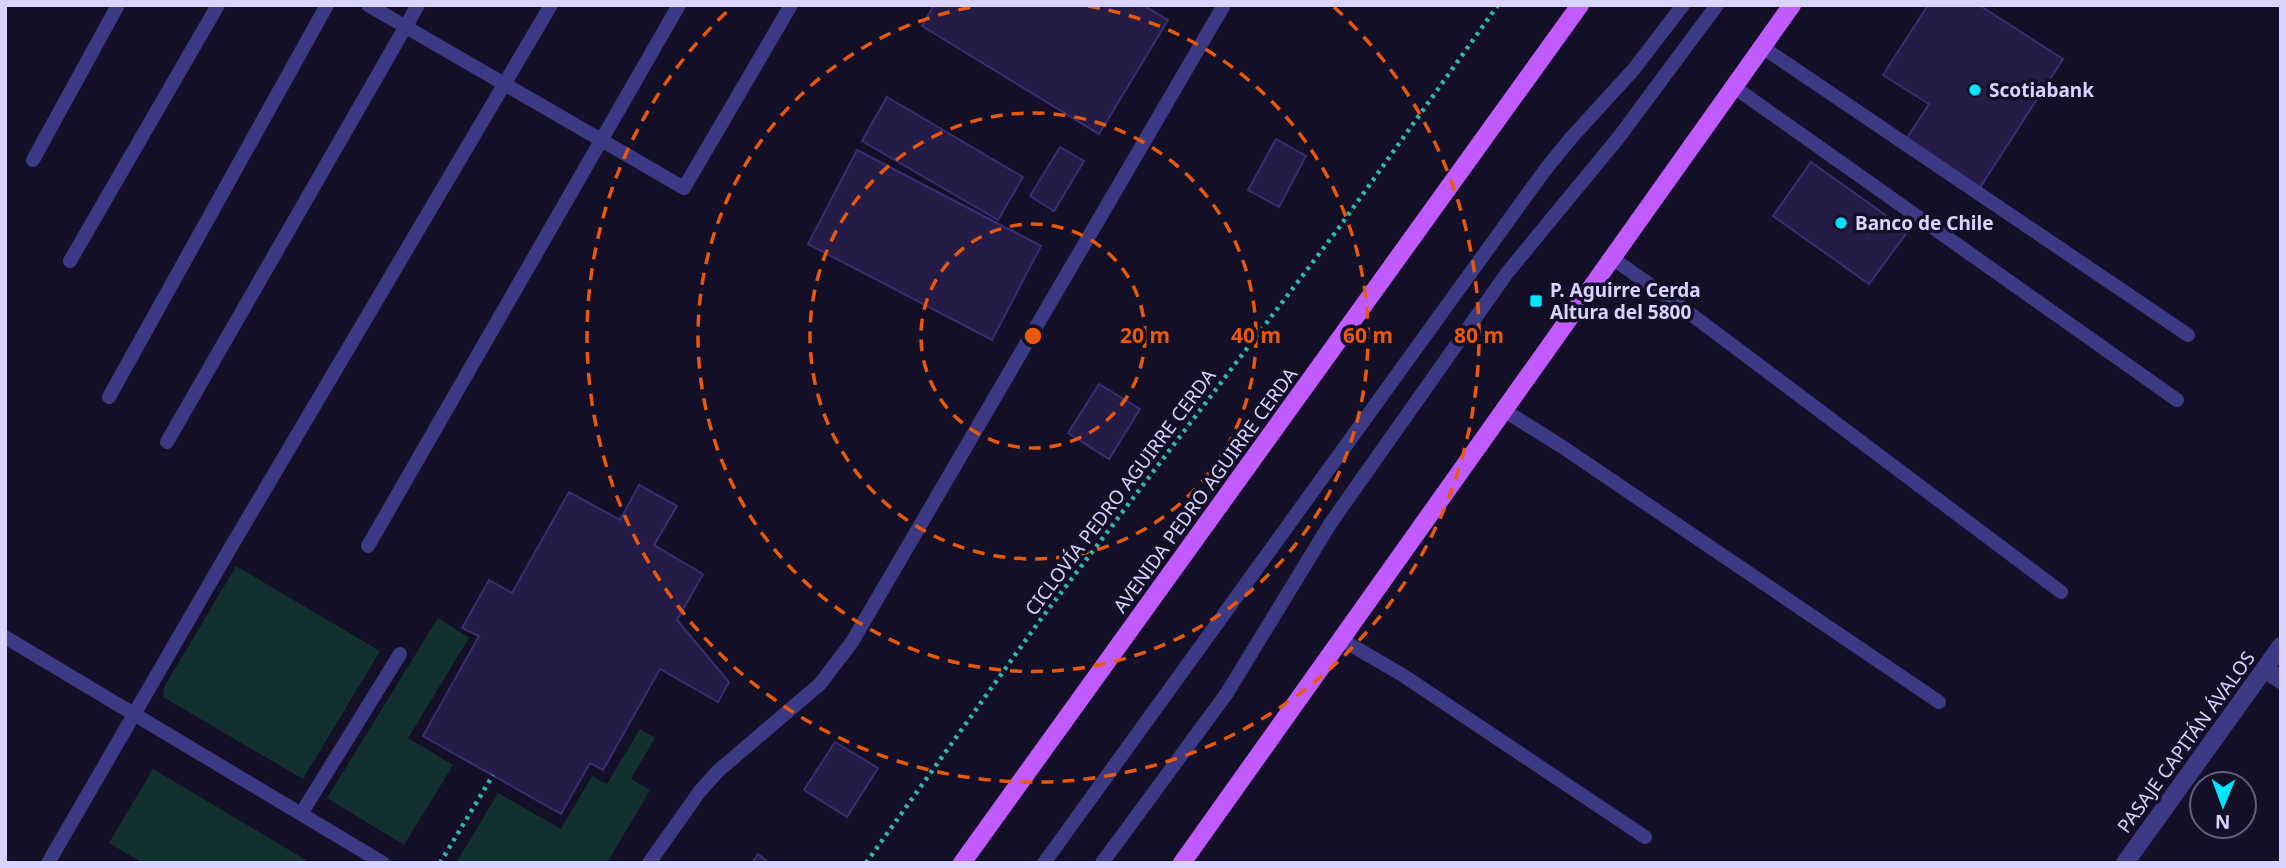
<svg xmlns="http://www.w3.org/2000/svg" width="2286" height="868" viewBox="0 0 2286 868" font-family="'Noto Sans',sans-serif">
	<rect width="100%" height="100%" fill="#130f26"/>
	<g fill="#12302f">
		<path d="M236 566 380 651 303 779 163 697 164 687Z"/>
		<path d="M438 618 469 638 408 738 453 765 404 845 327 798Z"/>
		<path d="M640 729 655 738 631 779 650 790 607 863H456L498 793 561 829 592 776 607 784Z"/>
		<path d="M153 769 311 863H143L109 843Z"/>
	</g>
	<g fill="#241b47" stroke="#3b2d73" stroke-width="2">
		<path d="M934 5H1143L1168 20 1099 134 922 26Z"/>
		<path d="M1928 5H1979L2063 59 1979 189 1905 141 1929 104 1883 75Z"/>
		<path d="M887 97 1023 177 998 220 862 141Z"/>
		<path d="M1276 139 1306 156 1279 207 1248 190Z"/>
		<path d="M1060 147 1084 161 1054 211 1030 196Z"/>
		<path d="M857 150 1041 246 992 340 808 244Z"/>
		<path d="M1811 162 1908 231 1869 284 1773 216Z"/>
		<path d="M1099 384 1140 409 1109 459 1068 433Z"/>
		<path d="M639 485 677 506 654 545 703 574 677 620 729 682 718 702 660 669 603 770 590 763 561 814 423 736 479 636 462 628 489 580 512 593 569 492 620 520Z"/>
		<path d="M835 742 878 768 847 817 804 790Z"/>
		<path d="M758 854 769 863H752Z"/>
	</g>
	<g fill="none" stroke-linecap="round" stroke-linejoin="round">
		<g stroke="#2fb8b0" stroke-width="4.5" stroke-dasharray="3.5 5" stroke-linecap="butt">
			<path d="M440 863 493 775"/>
			<path d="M866 863 1038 623 1338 229 1498 5"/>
		</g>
		<g stroke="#3d3a85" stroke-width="14">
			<path d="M368 5 684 188 791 5"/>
			<path d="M1762 47 2188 335"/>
			<path d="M1734 87 2177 400"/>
			<path d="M33 160 118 5"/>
			<path d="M1613 259 1672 300 2061 592"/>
			<path d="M70 261 218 5"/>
			<path d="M109 397 327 5"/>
			<path d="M1505 411 1561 446 1939 702"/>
			<path d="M167 442 418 5"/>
			<path d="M368 546 679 5"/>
			<path d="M5 637 383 863"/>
			<path d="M1342 640 1401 674 1645 837"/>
			<path d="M301 814 400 654"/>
			<path d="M48 863 228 552 551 5"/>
			<path d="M649 863 700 791 718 771 820 684 852 642 1224 5"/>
			<path d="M1044 863 1545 170 1571 138 1634 69 1683 5"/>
			<path d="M1102 863 1227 693 1330 524 1507 273 1619 137 1717 5"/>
		</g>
		<g stroke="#3d3a85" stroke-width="18">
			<path d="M2265 669 2281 680"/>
			<path d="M2125 863 2281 646"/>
		</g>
		<g stroke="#c25bff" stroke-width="18">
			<path d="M962 863 1580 5"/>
			<path d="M1182 863 1792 5"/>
		</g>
	</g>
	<g fill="none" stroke="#e8590c" stroke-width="3.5" stroke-dasharray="12 9">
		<circle cx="1033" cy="336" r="112"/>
		<circle cx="1033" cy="336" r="223"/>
		<path d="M1088 6A335 335 0 1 1 978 6"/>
		<path d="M1334 7A446 446 0 1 1 732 7"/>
	</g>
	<g fill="#00e5ff" stroke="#130f26" stroke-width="2.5">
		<circle cx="1975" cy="90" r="7"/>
		<circle cx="1841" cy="223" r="7"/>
		<rect x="1529" y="294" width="14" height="14" rx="3.5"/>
	</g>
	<g text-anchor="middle" stroke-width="7" stroke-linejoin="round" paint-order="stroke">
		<g font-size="19" font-weight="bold" fill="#d9d4ff" stroke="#130f26" text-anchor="start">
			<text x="1989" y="97">Scotiabank</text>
			<text x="1855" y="230">Banco de Chile</text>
			<text x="1550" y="297">P. Aguirre Cerda<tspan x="1550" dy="22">Altura del 5800</tspan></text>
		</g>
		<g font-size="19" fill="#d9d4ff" stroke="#130f26">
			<text transform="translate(1205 490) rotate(-54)" y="7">AVENIDA PEDRO AGUIRRE CERDA</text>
			<text transform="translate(1120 492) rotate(-53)" y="7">CICLOVÍA PEDRO AGUIRRE CERDA</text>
			<text transform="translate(2186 742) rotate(-54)" y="7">PASAJE CAPITÁN ÁVALOS</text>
		</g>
	</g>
	<circle cx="1033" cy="336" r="10" fill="#e8590c" stroke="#130f26" stroke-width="3.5"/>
	<g font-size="21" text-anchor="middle" font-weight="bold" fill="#e8590c" stroke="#130f26" stroke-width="7" stroke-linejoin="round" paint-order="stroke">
		<text x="1145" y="343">20 m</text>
		<text x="1256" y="343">40 m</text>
		<text x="1368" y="343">60 m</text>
		<text x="1479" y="343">80 m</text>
	</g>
	<rect width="2286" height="868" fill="none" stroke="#d9d4ff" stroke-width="14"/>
	<g transform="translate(2223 805) rotate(181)"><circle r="33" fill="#130f26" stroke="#625e7d" stroke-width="2"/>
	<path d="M0-5L12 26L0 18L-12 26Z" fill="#00e5ff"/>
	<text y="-10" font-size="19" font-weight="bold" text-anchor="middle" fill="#d9d4ff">N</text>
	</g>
</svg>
